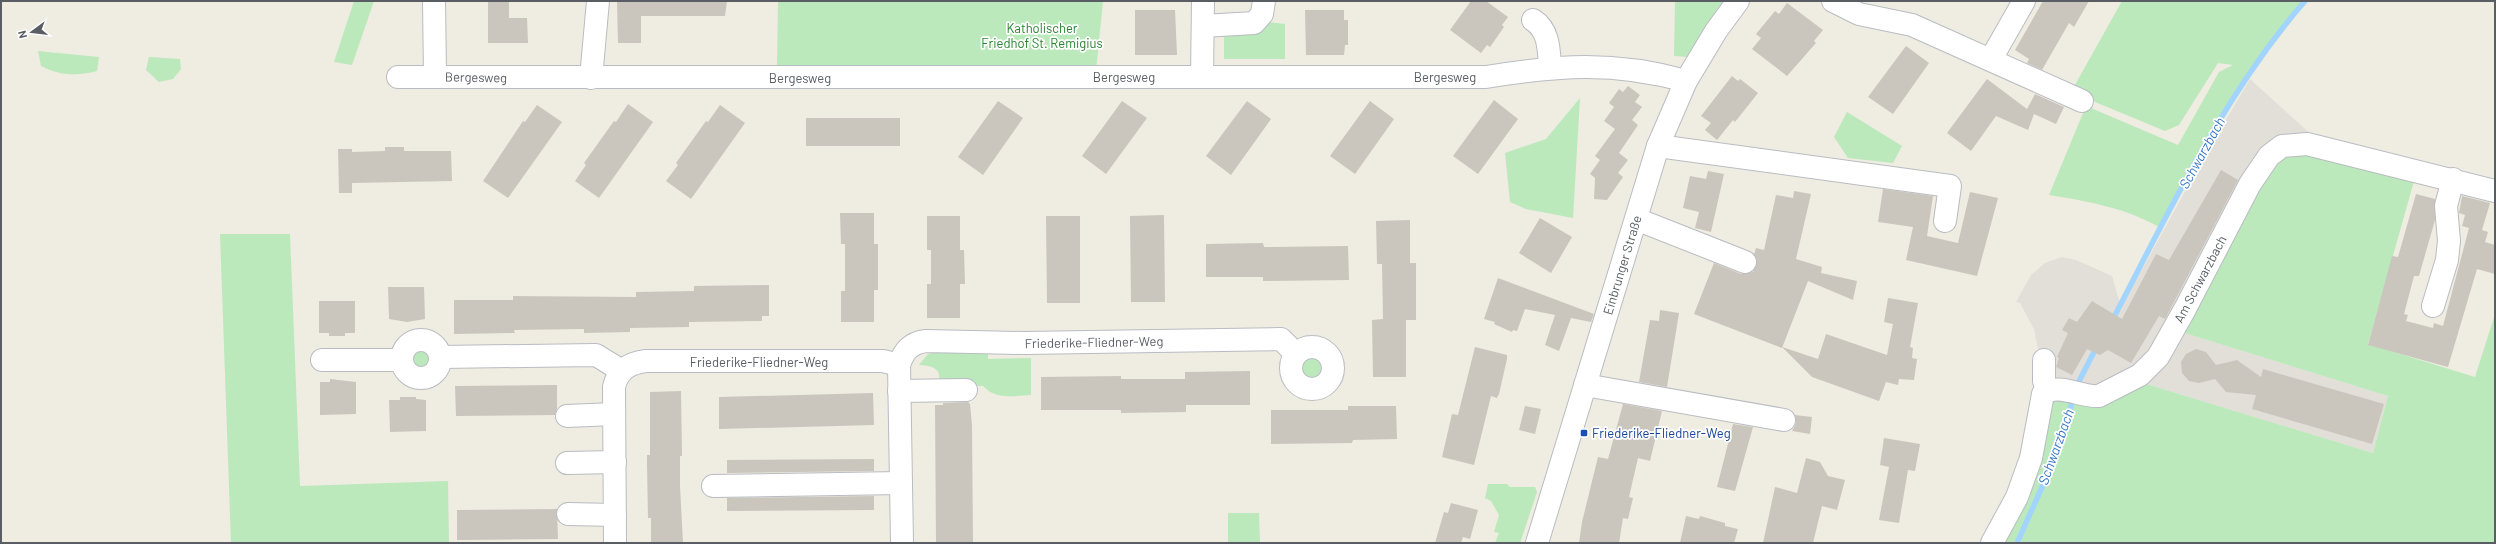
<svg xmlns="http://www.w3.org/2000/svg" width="2496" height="544" viewBox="0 0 2496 544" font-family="Barlow,sans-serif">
	<rect width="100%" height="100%" fill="#efece1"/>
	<path fill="#e2dfd9" d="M2250 79 2314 137 2178 331 2388 396 2373 453 2143 383 2061 389 2040 358 2034 329 2020 303 2016 302 2031 275 2045 263 2062 257 2076 260 2112 276 2121 307 2207 152Z"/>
	<g fill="#bbe9bc">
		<path d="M354 1H374L352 65 334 62Z"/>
		<path d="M778 1H1103L1096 71 777 68Z"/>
		<path d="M1675 1H1726L1687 57 1674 56Z"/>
		<path d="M2122 1H2302L2245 76 2216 121 2159 227C2126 208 2086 201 2049 195L2086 106 2178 145 2219 72 2233 65 2218 63 2179 125 2165 131 2071 92Z"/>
		<path d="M1267 22 1285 24V59H1224V32Z"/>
		<path d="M38 51 99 57 97 71C77 76 60 76 41 66Z"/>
		<path d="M149 57 180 59 181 69 173 79 159 82 146 70Z"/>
		<path d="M1580 98 1573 218 1526 209 1510 202 1505 153 1546 139Z"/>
		<path d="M1847 112 1902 146 1893 163 1848 158 1834 137Z"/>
		<path d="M2282 150 2416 174 2368 344 2475 377 2495 314V543H2021L2022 540 2020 543H1997L2053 397 2143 383 2373 453 2388 396 2178 331Z"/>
		<path d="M220 234H290L300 486 448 481 449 543H231Z"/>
		<circle cx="421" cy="359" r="10"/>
		<path d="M931 353H988V359L1031 358V395C1013 396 996 400 983 386L938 385C943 368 933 366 919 365L927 355Z"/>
		<circle cx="1311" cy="368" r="13"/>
		<path d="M1488 484H1507L1510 487H1535L1537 492 1520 543H1495L1499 533 1494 532 1499 515 1491 501 1485 498Z"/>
		<path d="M1228 513H1259L1260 543H1228Z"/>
	</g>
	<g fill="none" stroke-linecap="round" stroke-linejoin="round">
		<g stroke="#a1d4ff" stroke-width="5.5">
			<path d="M2115 315C2172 206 2224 94 2305 1"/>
			<path d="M2076 387 2094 352"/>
			<path d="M2017 543 2056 456 2074 396"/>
		</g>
	</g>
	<g fill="#cac6be">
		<path d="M488 1H509V18H527L528 43H488Z"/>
		<path d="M617 1H727L725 16H641V43H618Z"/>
		<path d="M1471 1H1486L1508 17 1502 25 1504 27 1490 47 1487 45 1481 53 1450 30Z"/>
		<path d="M2043 1H2089L2074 27 2069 23 2042 70 2027 63 2029 59 2015 50Z"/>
		<path d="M1787 3 1823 30 1814 41 1816 43 1787 76 1752 49 1761 38 1756 34 1775 11 1779 14Z"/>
		<path d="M1135 10H1175L1177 55H1135Z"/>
		<path d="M1305 10H1344V20H1348V45H1345L1344 55H1306Z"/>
		<path d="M1906 46 1929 63 1893 114 1868 97Z"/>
		<path d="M1732 76 1738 81 1740 79 1758 93 1735 122 1733 120 1717 140 1705 130 1711 123 1701 116Z"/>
		<path d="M1987 79 2027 109 2035 94 2064 107 2056 124 2034 114 2028 130 1996 116 1971 151 1947 133Z"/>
		<path d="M1628 86 1640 95 1635 102 1642 107 1632 120 1638 125 1619 153 1628 160 1618 173 1623 177 1607 200 1594 199 1595 178 1590 174 1600 160 1595 156 1615 129 1604 121 1614 107 1609 103 1619 89 1623 92Z"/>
		<path d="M1494 100 1518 119 1478 174 1453 156Z"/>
		<path d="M998 101 1023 118 983 175 958 157Z"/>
		<path d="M1122 101 1147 118 1106 174 1082 156Z"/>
		<path d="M1247 101 1271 119 1231 175 1206 156Z"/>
		<path d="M1370 101 1394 119 1355 174 1330 156Z"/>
		<path d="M628 104 653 122 599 198 575 181 586 165 584 163 614 121 616 122Z"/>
		<path d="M537 105 562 122 508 198 483 181 523 121 525 122Z"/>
		<path d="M720 105 745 123 691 199 666 181 678 165 676 163 706 121 708 122Z"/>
		<rect x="806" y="118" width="94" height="28"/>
		<path d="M385 147H404V151H451L452 181 352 183V193H339L338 149H352V152L385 151Z"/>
		<path d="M2221 170 2238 180 2165 319 2159 316 2131 363 2108 350 2100 355 2087 349 2072 375 2056 367 2059 358 2057 357 2068 333 2062 330 2069 318 2077 322 2092 301 2122 319 2156 254 2169 260Z"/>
		<path d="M1708 171 1724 174 1711 232 1695 228 1699 212 1683 208 1690 176 1706 179Z"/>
		<path d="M1883 189 1933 196 1927 236 1958 243 1970 192 1998 198 1977 276 1906 260 1913 227 1878 222Z"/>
		<path d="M1794 191 1811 194 1796 259 1822 267 1821 273 1857 281 1853 300 1808 281 1782 348 1694 314 1714 263 1741 274 1753 272 1757 261 1754 254 1756 248 1764 250 1776 195 1793 198Z"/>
		<path d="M2416 194 2435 199V220L2419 276H2414L2404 314 2408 315 2406 321 2433 328 2434 323 2443 326 2469 228 2462 226 2465 215 2459 213 2462 196 2490 203 2482 230 2488 232 2485 242 2495 245V274L2477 269 2448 367 2368 345 2392 256 2398 257Z"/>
		<path d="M840 213H874V244H878V290H874V322H841V291H845V244H841Z"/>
		<path d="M1164 215 1165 302H1131L1130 216Z"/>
		<path d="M927 216H960V250H964L965 284H960V318H927V284H931V250H927Z"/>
		<path d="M1046 216H1080V303H1047Z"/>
		<path d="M1540 218 1572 237 1551 273 1519 253Z"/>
		<path d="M1410 220V263H1416V320H1406V377H1373L1372 320 1383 319 1382 264H1377L1376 221Z"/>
		<path d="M1263 243 1264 247 1348 246 1349 280 1263 281V277H1206V244Z"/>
		<path d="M1498 278 1594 314 1591 322 1571 318 1559 351 1545 345 1555 315 1525 309 1517 331 1513 330 1512 332 1494 324 1495 322 1484 319Z"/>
		<path d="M769 285V316H762V321L689 322V327L630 328V332L584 333V329L514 330 515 333 454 334V300H513V296L636 297V292L694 291V286Z"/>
		<path d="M388 287H424L425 319 407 322 389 319Z"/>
		<path d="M1888 298 1918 303 1910 347 1913 348 1912 358 1917 359 1914 380 1899 379 1898 385 1886 382 1879 401 1812 377 1782 347 1818 359 1826 334 1887 355 1893 324 1884 322Z"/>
		<path d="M319 301H355V333H345V336H329V333H319Z"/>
		<path d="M1660 310 1679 313 1667 387 1639 382 1650 320 1659 321Z"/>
		<path d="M1475 347 1507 355V359L1499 394 1497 398 1491 396 1474 465 1442 457 1452 414 1458 415Z"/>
		<path d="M2196 349 2206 352 2216 365 2237 360 2261 377 2263 369 2384 404 2372 444 2252 409 2256 395 2226 392 2215 379 2199 383 2189 381 2182 373 2181 362 2186 354Z"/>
		<path d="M1250 371V405H1186V412L1121 413V410H1041V377L1121 376V379H1185V372Z"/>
		<path d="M330 379 356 382V414L320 415V382H330Z"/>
		<path d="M557 385V409L555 415 456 416 455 386Z"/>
		<path d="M681 391 682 456H680V486L683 543H651V518H648L647 465V455H650V392Z"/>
		<path d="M873 393 874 425 719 429V397Z"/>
		<path d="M400 397H416V399L426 400V431L390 432 389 400H400Z"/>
		<path d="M968 402 970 404 972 425 973 543H936L935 405H943V403Z"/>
		<path d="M1623 404 1662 411 1650 461 1638 458 1629 497 1633 498 1628 519 1623 518 1619 543H1579L1582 522 1598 457 1608 459Z"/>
		<path d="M1348 406H1396L1397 439 1353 440 1352 443 1271 444V410H1348Z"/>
		<path d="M1525 406 1541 409 1535 434 1519 430Z"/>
		<path d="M1795 415 1812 417 1810 434 1792 431 1796 423Z"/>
		<path d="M1733 424 1753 427 1735 491 1717 487Z"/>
		<path d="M1884 438 1920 444 1915 471 1908 470 1899 523 1879 520 1889 467 1880 465Z"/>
		<path d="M1806 458 1820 462 1828 476 1845 480 1837 510 1822 506 1813 543H1763L1775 487 1797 493Z"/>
		<path d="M874 459V471L727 473V460Z"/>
		<path d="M874 496V510L727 511V498Z"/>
		<path d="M1451 503 1478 510 1470 539 1463 537 1461 543H1435L1444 512 1448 513Z"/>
		<path d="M557 509 558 539 457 540V510Z"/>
		<path d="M1686 516 1699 519 1700 516 1725 523V526L1738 529 1734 543H1680Z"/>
	</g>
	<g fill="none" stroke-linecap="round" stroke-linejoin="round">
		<defs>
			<g id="minor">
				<path d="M434 1 435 76"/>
				<path d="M1833 1 1859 14 1912 25 2082 101"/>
				<path d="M1533 20C1549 30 1549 50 1550 67"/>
				<path d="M1203 26 1254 23 1262 14 1264 1"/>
				<path d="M1991 59 2024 1"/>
				<path d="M398 77H1486C1559 65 1614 61 1686 81"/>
				<path d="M1202 77 1203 1"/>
				<path d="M591 78 598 1"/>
				<path d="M1658 146 1950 186 1945 221"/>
				<path d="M1636 219 1745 262"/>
				<path d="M2433 306 2447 260 2449 241 2446 206 2453 179"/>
				<circle cx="421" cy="359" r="19"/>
				<circle cx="1312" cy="368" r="21"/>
				<path d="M440 357 596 355 622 371"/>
				<path d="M322 360H402"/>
				<path d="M2044 360V381L2047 391"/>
				<path d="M1585 385 1784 420"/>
				<path d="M899 391 966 390"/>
				<path d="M567 416 614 414"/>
				<path d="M567 463 615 462"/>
				<path d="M713 486 901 483"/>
				<path d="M568 514 615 515"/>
				<path d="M615 543 614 387C618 369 630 363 646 361H883L899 365"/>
				<path d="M902 543 899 365C904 350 911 343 926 341L1024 343 1281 339 1296 354"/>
				<path d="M1537 543 1658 146 1686 81 1716 31 1738 1"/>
				<path d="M1992 543 2017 497 2031 458 2043 394C2057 382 2083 398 2099 396L2140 375 2158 357 2185 309 2250 184 2269 156 2282 146 2307 144 2495 191"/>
			</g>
		</defs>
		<use href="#minor" stroke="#b9bcc2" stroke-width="24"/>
		<use href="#minor" stroke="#fff" stroke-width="22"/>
	</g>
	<rect fill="#1a4fb4" stroke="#fff" stroke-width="1.5" x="1580" y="429" width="8" height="8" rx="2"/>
	<g text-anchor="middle" stroke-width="3.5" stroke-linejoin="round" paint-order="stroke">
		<g font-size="13" fill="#2a8330" stroke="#fff">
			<text x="1042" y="33">Katholischer<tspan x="1042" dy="15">Friedhof St. Remigius</tspan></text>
		</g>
		<g font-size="13" fill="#5a5e64" stroke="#fff">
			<text transform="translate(476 77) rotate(1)" y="5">Bergesweg</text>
			<text x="1124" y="82">Bergesweg</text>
			<text x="1445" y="82">Bergesweg</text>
			<text x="800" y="83">Bergesweg</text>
			<text transform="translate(1622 265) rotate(-73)" y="5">Einbrunger Straße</text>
			<text transform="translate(2200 279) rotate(-62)" y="5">Am Schwarzbach</text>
			<text transform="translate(1094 342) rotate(-1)" y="5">Friederike-Fliedner-Weg</text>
			<text x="759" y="367">Friederike-Fliedner-Weg</text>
		</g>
		<g font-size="13" fill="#164399" stroke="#fff" text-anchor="start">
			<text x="1592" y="438">Friederike-Fliedner-Weg</text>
		</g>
		<g font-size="14" font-style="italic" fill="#3578c6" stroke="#fff">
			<text transform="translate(2202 153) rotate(-61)" y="5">Schwarzbach</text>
			<text transform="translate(2056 447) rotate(-70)" y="5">Schwarzbach</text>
		</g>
	</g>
	<rect width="2496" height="544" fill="none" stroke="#5a5e64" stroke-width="4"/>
	<g transform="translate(32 32) rotate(255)" stroke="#ffffff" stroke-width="3" paint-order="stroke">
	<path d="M0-3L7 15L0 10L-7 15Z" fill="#5a5e64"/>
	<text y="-6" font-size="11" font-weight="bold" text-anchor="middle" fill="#5a5e64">N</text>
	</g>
</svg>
